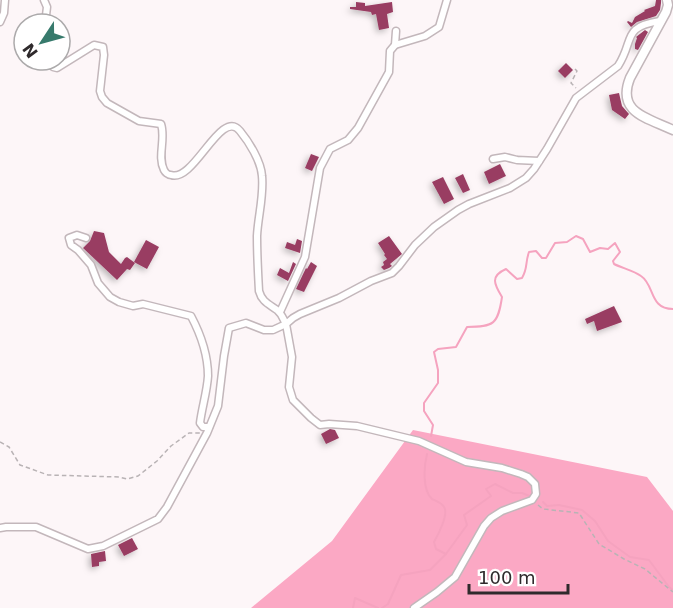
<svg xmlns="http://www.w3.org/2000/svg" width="673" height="608" viewBox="0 0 673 608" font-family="'DejaVu Sans',sans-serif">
	<defs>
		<filter id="shadow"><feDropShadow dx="-2.5" dy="2.5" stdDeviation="3" flood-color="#0004"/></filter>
	</defs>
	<rect width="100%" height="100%" fill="#fdf6f8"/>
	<path fill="#fba8c4" d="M413 430 647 477 673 511V608H251L332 541Z"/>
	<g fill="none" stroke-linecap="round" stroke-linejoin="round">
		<g stroke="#f5a3bf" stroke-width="2">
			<path d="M431 436 433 425 424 411V403L438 383V370L434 352 438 349 456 347 467 327C494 327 498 324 502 297 494 284 490 276 506 269L517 279 522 278C528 268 525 263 529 252L536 251 542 258H546L555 243 567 242 576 236 583 239 590 252 600 248 608 249 615 243 620 252 613 261 614 264C622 268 634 271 641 276 655 285 649 309 673 309"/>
			<path d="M427 454C424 466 422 490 432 499 436 501 442 503 444 507 449 514 438 535 434 542L436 549 446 554"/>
			<path d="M543 502 547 506 559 505 582 510 595 521 608 541 630 557 649 560 669 587 673 590"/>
			<path d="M353 608 355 598 378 608"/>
			<path d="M382 608 388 604 401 575 430 570 446 554 467 525 464 515 491 496 486 489 495 484 513 493H522L532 497"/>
		</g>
	</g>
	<g fill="#993c62" filter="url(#shadow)">
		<path d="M656 0H661V3L660 10 656 16 637 22 631 27 627 22 628 21 632 23 635 17 645 11 644 10 655 6Z"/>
		<path d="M356 2 365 3V6L392 2 393 12 387 14 389 28 379 30 376 14 372 15 371 12 350 9V7H356Z"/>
		<path d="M645 30 648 32 638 50 635 49V44L637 38 636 37Z"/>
		<path d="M566 63 573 70 565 78 558 71Z"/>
		<path d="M619 93 622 106 629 114 625 119 612 110 609 95Z"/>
		<path d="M311 154 319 157 312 171 305 168Z"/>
		<path d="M500 164 506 176 489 184 484 172Z"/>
		<path d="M463 174 470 190 463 193 455 178Z"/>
		<path d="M443 177 454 199 444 204 432 182Z"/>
		<path d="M94 231 104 233 109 252 121 264 125 258 127 257 135 263 130 270 127 269 117 280 83 248 90 241Z"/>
		<path d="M389 236 402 254 390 264 392 266 389 268 384 270 381 267 384 265 383 262 387 259 384 255 385 254 378 243Z"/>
		<path d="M297 239 302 241 300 253 285 248 287 242 295 245Z"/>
		<path d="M146 240 159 247 147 269 134 262Z"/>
		<path d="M293 262 296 264 288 281 277 275 280 268 289 273Z"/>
		<path d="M311 262 317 266 304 292 296 289 306 268 307 269Z"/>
		<path d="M614 306 622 322 597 331 594 321 587 324 585 319Z"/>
		<path d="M330 429 335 430 339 438 326 444 321 434Z"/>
		<path d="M132 538 138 549 124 556 118 545Z"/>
		<path d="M105 551 106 561 99 562V566L92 567 91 554Z"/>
	</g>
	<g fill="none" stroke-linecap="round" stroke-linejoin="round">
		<defs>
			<g id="street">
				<path d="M44 0 47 7 45 24"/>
				<path d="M0 22 4 13 5 0"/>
				<path d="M395 45 425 36 439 27 447 0"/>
				<path d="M493 159 505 157 517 160 539 161"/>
				<path d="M86 238 77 235 69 238 71 245 78 250 91 265 98 283 110 297 119 302 133 306 143 304 191 316C200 333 208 355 208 376 207 392 202 407 200 423L203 427H209"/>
				<path d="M280 312 305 257 320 168 330 149 348 140 358 128 389 72 390 51 395 45 396 31"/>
				<path d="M0 528 6 527H36L88 549 103 546 158 519 167 507 207 433 218 406 224 356 229 328 246 323 264 330H273L286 324C283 319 282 314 277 310 269 304 262 302 259 291 258 273 257 254 257 236 258 216 264 196 262 176 261 161 249 142 240 131 221 107 194 183 171 175 168 175 165 172 164 170 157 156 166 139 161 124L139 121 107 103 102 97 100 91 104 55 103 47 94 45 57 68 53 67 48 60"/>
				<path d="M414 608 437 592 455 577 484 526 491 518 502 511 532 500 536 494 535 484 528 477 521 474 502 468 466 462 419 441 357 426 329 424 320 425 311 418 293 400 289 387 292 357 286 324 293 318 300 314 339 298 371 281 392 273 399 266 415 245 434 227 458 210 469 204 510 188 526 178 534 169 547 149 576 98 618 66C635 40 621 27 660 21"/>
			</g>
			<path id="secondary" d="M667 0 668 5 666 12 630 78C616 113 648 118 673 130"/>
		</defs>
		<use href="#street" stroke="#c3b7bb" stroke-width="9"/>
		<use href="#secondary" stroke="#c3b7bb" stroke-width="11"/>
		<g stroke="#b9b3b5" stroke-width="1.5" stroke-dasharray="4.5 3" stroke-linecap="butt">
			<path d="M575 69 577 71 571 83 576 88"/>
			<path d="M0 442 9 447 20 465 48 475 119 477 127 479 138 476 157 461 171 446 189 433H200"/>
			<path d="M538 505 543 509 579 513 599 544 624 559 645 569 673 592"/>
		</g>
		<use href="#street" stroke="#fff" stroke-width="6"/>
		<use href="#secondary" stroke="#fff" stroke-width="8"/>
	</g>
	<g transform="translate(42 42) rotate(234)"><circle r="28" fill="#ffffff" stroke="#acaaab" stroke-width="1.5"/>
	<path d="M0-4.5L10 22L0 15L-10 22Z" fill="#377a6c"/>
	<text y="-9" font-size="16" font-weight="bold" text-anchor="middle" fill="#2f2a2c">N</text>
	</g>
	<path d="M469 584v9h99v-9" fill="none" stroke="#2f2a2c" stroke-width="3"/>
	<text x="478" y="584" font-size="18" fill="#2f2a2c" stroke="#ffffff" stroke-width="4.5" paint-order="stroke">100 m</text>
</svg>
